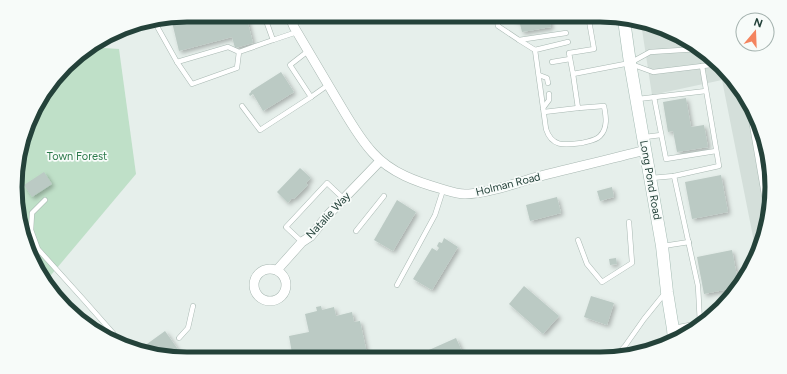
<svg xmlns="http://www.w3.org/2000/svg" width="787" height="374" viewBox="0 0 787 374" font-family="Figtree,sans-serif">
	<defs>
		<filter id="shadow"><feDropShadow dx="2.5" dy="2.5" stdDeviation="2" flood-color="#0004"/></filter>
	</defs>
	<rect width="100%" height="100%" fill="#e6efeb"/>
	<path fill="#d4dfda" d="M641 23 666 28 722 66 759 121 772 187 759 253 757 257 722 80 652 95Z"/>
	<path fill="#bfe0c8" d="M89 47 119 49 136 174 46 281 33 263 16 209 18 153 38 101 82 51Z"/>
	<g fill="#bbcac4" filter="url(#shadow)">
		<path d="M200 15H246L253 43 235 48 232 37 179 51 172 22Z"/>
		<path d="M513 15H549L551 27 522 32 519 20 515 21Z"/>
		<path d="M281 72 294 92 263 111 253 94 250 96 249 94 251 92V91Z"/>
		<path d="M686 98 691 127 704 125 708 147 677 152 673 131 668 132 663 102Z"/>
		<path d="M300 168 311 178 306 183 308 185 294 199 292 198 288 203 277 192Z"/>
		<path d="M44 172 52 184 32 197 24 185Z"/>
		<path d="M721 175 728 212 692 219 685 182Z"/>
		<path d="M612 187 614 197 600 201 597 191Z"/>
		<path d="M557 197 561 213 530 221 526 205Z"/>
		<path d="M397 200 416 212 393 251 374 240Z"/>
		<path d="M444 238 458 247 432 290 413 279 432 248 437 251 439 248 437 246 439 242 442 243Z"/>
		<path d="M732 250 739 287 704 294 697 257Z"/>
		<path d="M616 258 617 264 610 265 609 259Z"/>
		<path d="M524 286 559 316 543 334 509 304Z"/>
		<path d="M591 296 614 303 607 325 584 317Z"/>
		<path d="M321 306 322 310 334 307 336 316 352 312 354 322 360 321 368 358 293 359 289 336 309 332 305 314 317 311 316 307Z"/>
		<path d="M165 331 184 358 152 352 147 344Z"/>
		<path d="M456 338 465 358H433L429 350Z"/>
	</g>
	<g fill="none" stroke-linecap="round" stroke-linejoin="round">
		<defs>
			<g id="lane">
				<path d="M264 15 273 40 297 32"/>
				<path d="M496 15 498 26 519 40 566 33"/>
				<path d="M588 15 594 49 569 53 573 74 630 63 650 52 698 49"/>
				<path d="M154 21 177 62 228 47 239 52 273 40"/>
				<path d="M519 40 535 50"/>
				<path d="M568 42 535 50 546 129C552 148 566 145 582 143 588 141 595 141 600 136 608 128 606 116 604 106L578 108 573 74"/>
				<path d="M308 51 290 65 311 97 328 85"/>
				<path d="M177 62 192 84 237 68 239 52"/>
				<path d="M552 62 570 59"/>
				<path d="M631 64 653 72 719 64"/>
				<path d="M539 75 547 78 548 83"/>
				<path d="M654 97 666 159 716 151"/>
				<path d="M638 99 706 91"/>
				<path d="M242 106 260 130 311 97"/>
				<path d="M749 107 767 212"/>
				<path d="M543 108 549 100V94"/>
				<path d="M544 112 578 108"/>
				<path d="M645 137 661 135"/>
				<path d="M651 178 674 176 719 166 702 66"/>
				<path d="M45 200 32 213 31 230 38 249 83 299 113 333 118 344"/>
				<path d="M356 231 384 196"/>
				<path d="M578 240 587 264 602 282 632 263 629 222"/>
				<path d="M302 242 286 227 327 183 344 199"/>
				<path d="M663 246 689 242"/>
				<path d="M397 285 435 215 443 190"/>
				<path d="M674 328 700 323 698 286 674 176"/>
				<path d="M179 338 188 328 193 306"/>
				<path d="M129 347 136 344 137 349"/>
				<path d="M614 358 625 346 644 319 665 293"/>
			</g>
			<g id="street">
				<path d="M289 15 294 27C308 51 322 74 336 98 347 116 358 137 373 153 391 173 417 182 442 189 449 191 457 194 465 194 485 194 514 184 533 178 571 168 608 160 645 150"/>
				<circle cx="270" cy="285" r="16"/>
				<path d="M277 270 302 242 311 236 327 216 380 161"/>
			</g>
			<path id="secondary" d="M624 20 630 63 662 246 667 292 673 329 674 341"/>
		</defs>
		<use href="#lane" stroke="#a8b8b2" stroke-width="5.5"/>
		<use href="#street" stroke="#a8b8b2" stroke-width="10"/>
		<use href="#secondary" stroke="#a4bbb3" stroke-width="13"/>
		<use href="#lane" stroke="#fff" stroke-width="4.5"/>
		<use href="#street" stroke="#fff" stroke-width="9"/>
		<use href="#secondary" stroke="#fff" stroke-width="12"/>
	</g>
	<g text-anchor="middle" stroke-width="3.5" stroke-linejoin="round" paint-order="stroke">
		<g font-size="11" fill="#2d7a4b" stroke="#f7fbf9">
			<text x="77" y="160">Town Forest</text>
		</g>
		<g font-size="11" fill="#24423a" stroke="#f7fbf9">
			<text transform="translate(651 180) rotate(80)" y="4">Long Pond Road</text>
			<text transform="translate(508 184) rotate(-14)" y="4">Holman Road</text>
			<text transform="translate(328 215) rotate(-47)" y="4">Natalie Way</text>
		</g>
	</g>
	<path d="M0 0H787V374H0ZM187 22H600A165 165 0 0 1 765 187V187A165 165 0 0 1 600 352H187A165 165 0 0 1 22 187V187A165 165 0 0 1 187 22Z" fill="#f7fbf9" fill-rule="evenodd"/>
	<path fill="none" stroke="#24423a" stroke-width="5" d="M187 22H600A165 165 0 0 1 765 187V187A165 165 0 0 1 600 352H187A165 165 0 0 1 22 187V187A165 165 0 0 1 187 22Z"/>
	<g transform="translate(755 32) rotate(19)"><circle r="19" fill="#f7fbf9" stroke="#a3b1ad"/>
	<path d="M0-3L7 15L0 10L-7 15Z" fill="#f4845f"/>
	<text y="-6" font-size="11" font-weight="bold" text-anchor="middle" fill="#24423a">N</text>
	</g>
</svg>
